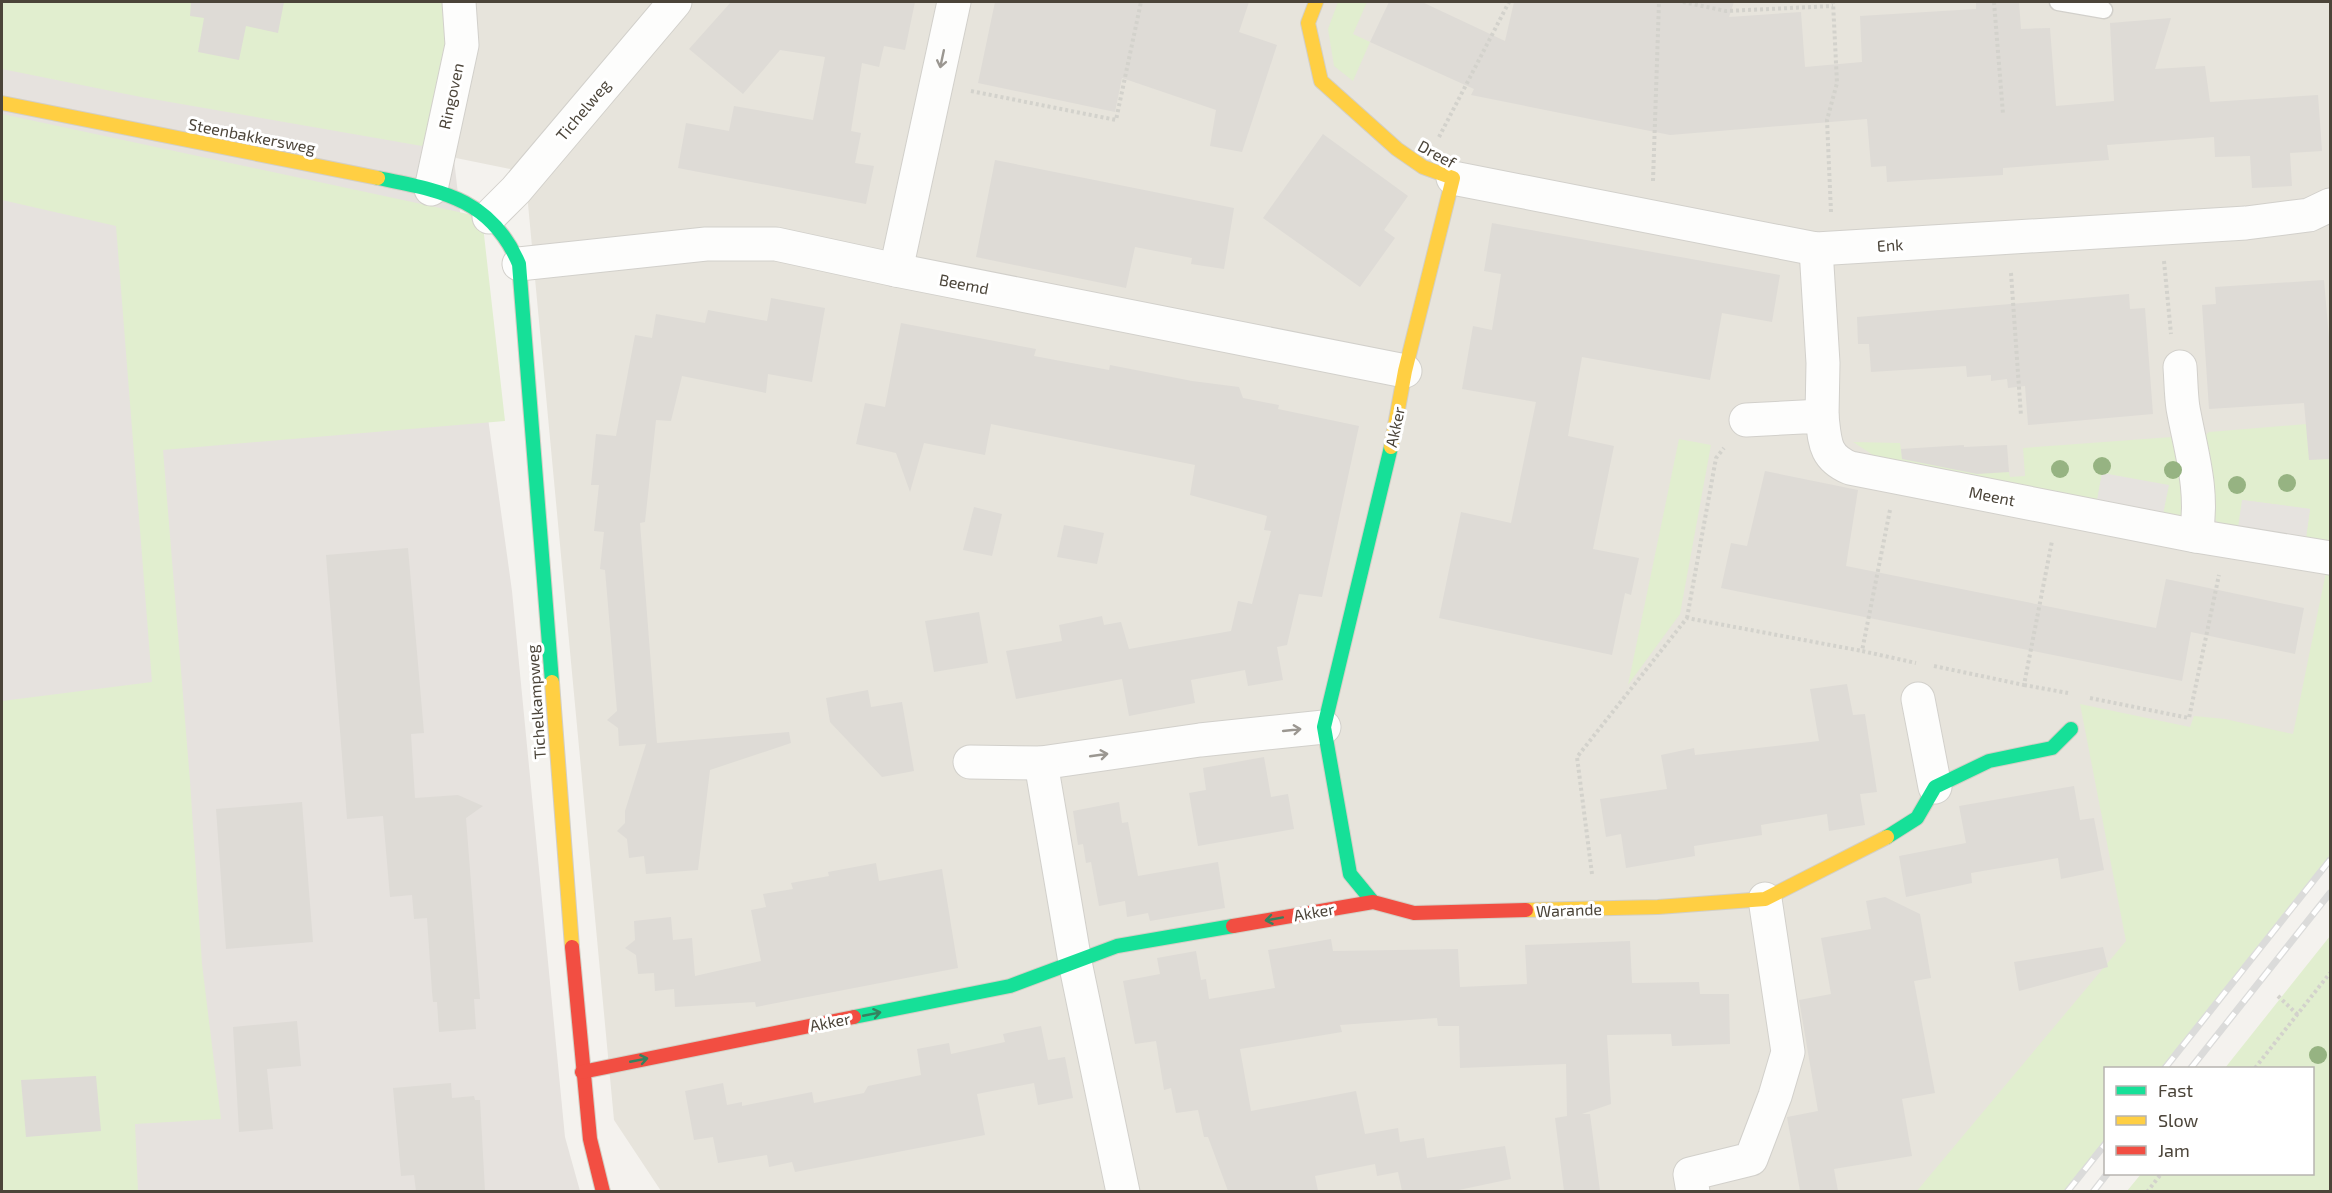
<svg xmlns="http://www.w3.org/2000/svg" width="2332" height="1193" viewBox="0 0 2332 1193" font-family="'Exo 2',sans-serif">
	<rect width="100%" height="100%" fill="#f4f2ee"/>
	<path fill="#e7e4dc" d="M432 2H2330V714L1931 1191H661L614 1120 525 172 456 158 434 28Z"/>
	<path fill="#e6e2de" d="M2 2H436L463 238 512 591 565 1137 580 1191 2 1192Z"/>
	<g fill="#e1eecf">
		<path d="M2 2H443L447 61 429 134 422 146 141 97 2 69Z"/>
		<path d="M1338 2H1367L1353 34 1370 42 1353 81 1334 66 1328 29Z"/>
		<path d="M2 114 482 217 505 421 163 450 190 781 202 964 221 1119 135 1124 138 1191H2V701L152 682 116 226 2 200Z"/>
		<path d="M2330 422V542L2306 537 2310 509 2243 500 2238 528 2220 526 2209 511 2199 441 2209 432Z"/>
		<path d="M2172 437 2184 443 2185 519 2163 514 2168 486 2102 473 2097 501 1876 457 1853 442 1900 443 1902 456 2009 472 2010 477 2025 476 2023 448Z"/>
		<path d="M1679 439 1711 445 1680 614 1628 685Z"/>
		<path d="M2326 572 2330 573V861L2168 1068H2106L2105 1146 2069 1191 1916 1192 2126 941 2080 704 2190 727 2194 716 2225 719 2293 734Z"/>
		<path d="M2330 936V1191H2127L2141 1174H2312V1068H2225Z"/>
	</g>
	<g fill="#e6e3df">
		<path d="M2102 473 2169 485 2163 514 2097 501Z"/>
		<path d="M2242 500 2310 509 2306 537 2238 528Z"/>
	</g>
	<g fill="#dedbd6">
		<path d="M191 2H284L278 33 246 26 239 60 198 52 204 18 190 16Z"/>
		<path d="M731 2H915L905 50 884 46 879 67 862 63 851 131 861 133 855 163 874 166 866 204 678 168 686 123 729 131 734 106 813 120 825 57 780 50 743 94 689 49Z"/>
		<path d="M995 2H1249L1239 32 1277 45 1242 152 1210 146 1216 110 1122 78 1115 112 978 83Z"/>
		<path d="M1389 2H1422L1505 41 1514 2H1734L1729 17 1801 12 1805 67 1862 62 1860 16 1976 9V2H2019L2021 29 2050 28 2056 106 2114 101 2110 23 2171 18 2155 69 2205 66 2210 102 2318 95 2322 151 2290 153 2292 186 2252 188 2250 156 2215 157 2214 137 2107 145 2109 160 2003 168V175L1887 182 1886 166 1871 167 1867 119 1670 135 1471 95 1474 89 1370 42Z"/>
		<path d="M1323 134 1408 196 1384 230 1395 238 1360 287 1263 218Z"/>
		<path d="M995 160 1234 208 1224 269 1191 264 1192 258 1135 247 1126 288 976 257Z"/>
		<path d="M1492 223 1780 275 1772 322 1722 313 1710 380 1582 357 1568 436 1614 446 1593 549 1639 558 1631 595 1625 593 1612 655 1439 618 1461 512 1511 523 1536 402 1462 389 1473 326 1492 330 1501 274 1484 271Z"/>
		<path d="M2324 280 2331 361V459L2309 460 2304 403 2209 409 2202 305 2216 304 2215 287Z"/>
		<path d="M2129 294 2130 309 2145 308 2153 414 2028 425 2025 386 2008 388 2007 379 1991 381V375L1967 377 1966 366 1871 372 1869 344H1858L1857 317Z"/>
		<path d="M771 298 825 308 812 382 768 374 766 393 682 376 671 421 656 420 645 522 640 523 657 743 789 732 791 743 710 770 698 870 646 874 644 856 629 858 627 839 617 831 625 823V811L646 744 619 746 618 728 607 720 617 711 605 570 600 569 604 532 594 531 599 485H591L596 434 616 436 635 335 652 338 656 314 705 323 708 310 767 321Z"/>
		<path d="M901 323 1036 349 1034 356 1109 370 1110 365 1192 381 1239 387 1243 398 1279 405 1278 409 1359 426 1322 597 1299 594 1287 645 1277 647 1283 680 1248 686 1245 670 1191 680 1195 703 1129 716 1122 679 1016 699 1006 651 1062 641 1059 625 1102 616 1104 625 1121 622 1129 649 1231 631 1238 601 1252 604 1271 531 1264 530 1267 516 1190 495 1195 465 991 424 985 455 924 443 910 492 896 453 856 444 865 403 885 407Z"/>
		<path d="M1964 445V447L2007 445 2009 472 1977 474 1902 459 1901 449Z"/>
		<path d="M1765 471 1858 490 1846 566 2156 628 2166 579 2304 608 2295 654 2191 632 2182 681 1721 588 1731 543 1747 546Z"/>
		<path d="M974 507 1002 514 992 556 963 550Z"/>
		<path d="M1064 525 1104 533 1097 564 1057 557Z"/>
		<path d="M408 548 424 733 411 734 415 798 458 795 483 806 466 818 480 999H474L476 1029 439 1032 437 1002H433L432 992 427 918 414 919 412 895 390 897 383 816 347 819 326 555Z"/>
		<path d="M979 612 988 663 934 672 925 621Z"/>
		<path d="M1847 684 1853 715 1865 714 1877 792 1860 794 1865 825 1829 831 1827 814 1761 825 1762 835 1694 846 1695 856 1626 868 1621 834 1606 837 1600 799 1667 789 1661 755 1694 748 1695 755 1819 741 1810 689Z"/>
		<path d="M868 690 871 707 902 702 914 771 882 777 830 722 826 698Z"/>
		<path d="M1264 757 1271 797 1288 794 1294 829 1198 846 1189 793 1206 790 1203 768Z"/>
		<path d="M2074 786 2080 820 2094 818 2104 870 2061 879 2058 858 1971 873 1972 883 1906 897 1899 856 1966 843 1959 806Z"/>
		<path d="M302 802 313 942 226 949 216 809Z"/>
		<path d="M1119 802 1122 823 1128 822 1138 876 1218 862 1225 908 1150 921 1148 913 1127 917 1125 901 1099 906 1091 862 1086 863 1083 844 1078 845 1073 811Z"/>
		<path d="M876 863 879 881 942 869 958 968 756 1007 755 1002 675 1007 674 989 655 991 654 973 638 974 636 955 625 948 635 940 634 921 671 917 673 940 692 938 695 976 761 961 751 910 766 907 763 894 793 889 791 883 829 876 828 872Z"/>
		<path d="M1885 897 1920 914 1931 978 1914 981 1935 1093 1902 1099 1912 1156 1834 1169 1838 1191H1800L1787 1117 1818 1111 1799 1000 1831 994 1821 938 1871 929 1866 901Z"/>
		<path d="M1331 939 1333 951 1458 949 1460 987 1527 984 1525 945 1630 941 1632 983 1699 982 1700 994H1729L1730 1044 1672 1046 1671 1034 1607 1035 1611 1104 1582 1114H1590L1600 1191H1564L1555 1118 1567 1116 1566 1064 1460 1068 1459 1026H1438L1437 1018 1340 1025 1342 1032 1240 1049 1251 1111 1356 1091 1365 1134 1398 1128 1400 1142 1424 1138 1427 1158 1505 1146 1511 1179 1454 1191H1402L1398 1172 1377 1176 1375 1164 1315 1176 1318 1191H1228L1208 1137H1204L1198 1110 1176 1113 1171 1088 1164 1090 1156 1041 1135 1044 1123 981 1160 974 1157 958 1196 951 1201 980 1206 979 1209 999 1275 988 1268 950Z"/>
		<path d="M2103 947 2108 967 2019 991 2014 962Z"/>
		<path d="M297 1021 301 1066 267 1069 273 1129 239 1132 233 1027Z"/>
		<path d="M1041 1026 1048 1060 1065 1057 1073 1098 1038 1105 1034 1083 977 1094 985 1135 795 1172 792 1162 769 1167 767 1155 718 1163 713 1137 694 1140 685 1091 723 1083 727 1105 742 1102V1106L812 1092 814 1103 864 1093 868 1086 921 1075 917 1049 949 1043 951 1054 1005 1042 1003 1034Z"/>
		<path d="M96 1076 101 1131 26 1137 21 1080Z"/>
		<path d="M451 1083 452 1098 474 1096 475 1100H480L485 1191H416L414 1175 401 1176 393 1088Z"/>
	</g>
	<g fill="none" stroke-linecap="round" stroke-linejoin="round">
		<defs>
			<path id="lane" d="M2058 2 2104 10"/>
			<g id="street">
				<path d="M1453 178 1816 249 2246 223 2309 215 2330 205"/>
				<path d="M431 189 462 45 459 2"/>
				<path d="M489 217 516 190 675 2"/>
				<path d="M1816 249 1823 363 1822 416"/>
				<path d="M519 264 706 244H776L896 270 1405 371"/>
				<path d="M896 270 954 2"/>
				<path d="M2180 367C2181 380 2181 395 2183 408 2191 452 2204 490 2196 536"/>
				<path d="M1746 420 1822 416C1825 442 1824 457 1850 468L2196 536 2330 558"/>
				<path d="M1918 699 1935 787"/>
				<path d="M970 762 1041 763 1200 740 1324 727"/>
				<path d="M1041 763 1075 962 1123 1192"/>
				<path d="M1693 1192 1690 1174 1751 1159 1775 1096 1788 1052 1765 899"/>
			</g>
			<g id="fast">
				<path d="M378 178C441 191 491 198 519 264L552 682"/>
				<path d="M1887 837 1917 818 1935 787 1989 761 2052 748 2071 729"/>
				<path d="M1373 902 1350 874 1324 727 1391 447"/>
				<path d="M854 1017 1010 986 1117 946 1233 926"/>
			</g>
			<g id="slow">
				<path d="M1316 2 1308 23 1321 81 1397 149 1423 167 1453 178 1405 371 1391 447"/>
				<path d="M2 103 378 178"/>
				<path d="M552 682 572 947"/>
				<path d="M1526 910 1658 907 1765 899 1887 837"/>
			</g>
			<g id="jam">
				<path d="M1233 926 1373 902 1414 913 1526 910"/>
				<path d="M572 947 590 1139 603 1192"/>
				<path d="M582 1072 854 1017"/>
			</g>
		</defs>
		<use href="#lane" stroke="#d2d0cb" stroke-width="19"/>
		<use href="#street" stroke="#d2d0cb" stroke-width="35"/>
		<use href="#fast" stroke="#d3cfc5" stroke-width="16"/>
		<use href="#slow" stroke="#d3cfc5" stroke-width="16"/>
		<use href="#jam" stroke="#d3cfc5" stroke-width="16"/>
		<g stroke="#d3d2cc" stroke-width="4" stroke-dasharray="3 3" stroke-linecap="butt">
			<path d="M1683 2 1726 11 1833 6"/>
			<path d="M1994 2 2003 114"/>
			<path d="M971 91 1116 120 1141 2"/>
			<path d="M1439 137 1509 2"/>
			<path d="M1653 181 1659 2"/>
			<path d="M1831 212 1827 120 1837 83 1833 2"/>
			<path d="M2164 261 2171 334"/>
			<path d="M2011 273 2021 416"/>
			<path d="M1890 510 1862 651 1916 663"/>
			<path d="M1687 618 1716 458 1724 448"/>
			<path d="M1934 666 2024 685 2052 541"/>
			<path d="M2024 685 2068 693"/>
			<path d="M2090 698 2189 718 2219 575"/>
			<path d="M1592 874 1577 757 1687 618 1862 651"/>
			<path d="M2278 996 2299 1016"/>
			<path d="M2255 1068 2330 973"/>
			<path d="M2147 1192 2161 1174"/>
		</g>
		<use href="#lane" stroke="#fdfdfc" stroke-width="16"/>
		<use href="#street" stroke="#fdfdfc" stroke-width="33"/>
		<use href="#fast" stroke="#16e098" stroke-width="14"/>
		<use href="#slow" stroke="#ffcf43" stroke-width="14"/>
		<use href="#jam" stroke="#f24e42" stroke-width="14"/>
		<defs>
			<g id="rail">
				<path d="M2165 1068 2330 860"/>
				<path d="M2191 1068 2330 893"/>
				<path d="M2067 1192 2106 1143"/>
				<path d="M2093 1192 2107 1174"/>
			</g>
		</defs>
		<use href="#rail" stroke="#dbdbda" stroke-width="7"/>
		<use href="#rail" stroke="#fff" stroke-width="4.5" stroke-dasharray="14" stroke-linecap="butt"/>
	</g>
	<g fill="#96b382">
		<circle cx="2102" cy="466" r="9"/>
		<circle cx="2060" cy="469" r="9"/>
		<circle cx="2173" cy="470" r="9"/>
		<circle cx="2287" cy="483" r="9"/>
		<circle cx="2237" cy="485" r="9"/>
		<circle cx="2318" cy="1055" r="9"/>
	</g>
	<defs><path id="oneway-shaft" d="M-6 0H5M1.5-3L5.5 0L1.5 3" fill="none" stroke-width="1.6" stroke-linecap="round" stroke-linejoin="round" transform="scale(1.5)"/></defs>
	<g stroke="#9b9791">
		<use href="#oneway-shaft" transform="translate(942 59) rotate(102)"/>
		<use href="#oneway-shaft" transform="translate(1292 730) rotate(-6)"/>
		<use href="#oneway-shaft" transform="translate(1099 755) rotate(-8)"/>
	</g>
	<g stroke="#36825f">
		<use href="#oneway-shaft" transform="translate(1274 919) rotate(170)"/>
		<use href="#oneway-shaft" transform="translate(872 1014) rotate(-11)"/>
		<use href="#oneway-shaft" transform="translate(639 1060) rotate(-11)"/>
	</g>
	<g text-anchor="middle" stroke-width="6" stroke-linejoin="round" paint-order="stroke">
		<g font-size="16" fill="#4b4439" stroke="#fff">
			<text transform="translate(451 96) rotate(-78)" y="6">Ringoven</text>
			<text transform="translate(583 110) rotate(-50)" y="6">Tichelweg</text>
			<text transform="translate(252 136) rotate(11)" y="6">Steenbakkersweg</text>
			<text transform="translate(1437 154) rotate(29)" y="6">Dreef</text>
			<text transform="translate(1890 245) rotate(-4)" y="6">Enk</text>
			<text transform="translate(964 284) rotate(11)" y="6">Beemd</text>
			<text transform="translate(1395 427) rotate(-78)" y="6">Akker</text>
			<text transform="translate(1992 496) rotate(11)" y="6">Meent</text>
			<text transform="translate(536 702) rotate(-94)" y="6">Tichelkampweg</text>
			<text transform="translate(1569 910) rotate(-2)" y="6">Warande</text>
			<text transform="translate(1314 912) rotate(-10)" y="6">Akker</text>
			<text transform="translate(830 1022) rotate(-11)" y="6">Akker</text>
		</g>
	</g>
	<rect width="2332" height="1193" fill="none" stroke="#4b4439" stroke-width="6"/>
	<rect x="2104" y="1067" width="210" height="108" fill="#ffffff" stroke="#b7b4b0" stroke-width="1.5"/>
	<rect x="2116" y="1086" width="30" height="9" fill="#16e098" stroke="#b7b4b0" stroke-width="1.5"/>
	<text x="2158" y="1097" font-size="18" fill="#4b4439">Fast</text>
	<rect x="2116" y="1116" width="30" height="9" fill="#ffcf43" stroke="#b7b4b0" stroke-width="1.5"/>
	<text x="2158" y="1127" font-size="18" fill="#4b4439">Slow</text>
	<rect x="2116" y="1146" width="30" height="9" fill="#f24e42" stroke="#b7b4b0" stroke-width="1.5"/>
	<text x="2158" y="1157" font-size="18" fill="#4b4439">Jam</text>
</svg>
